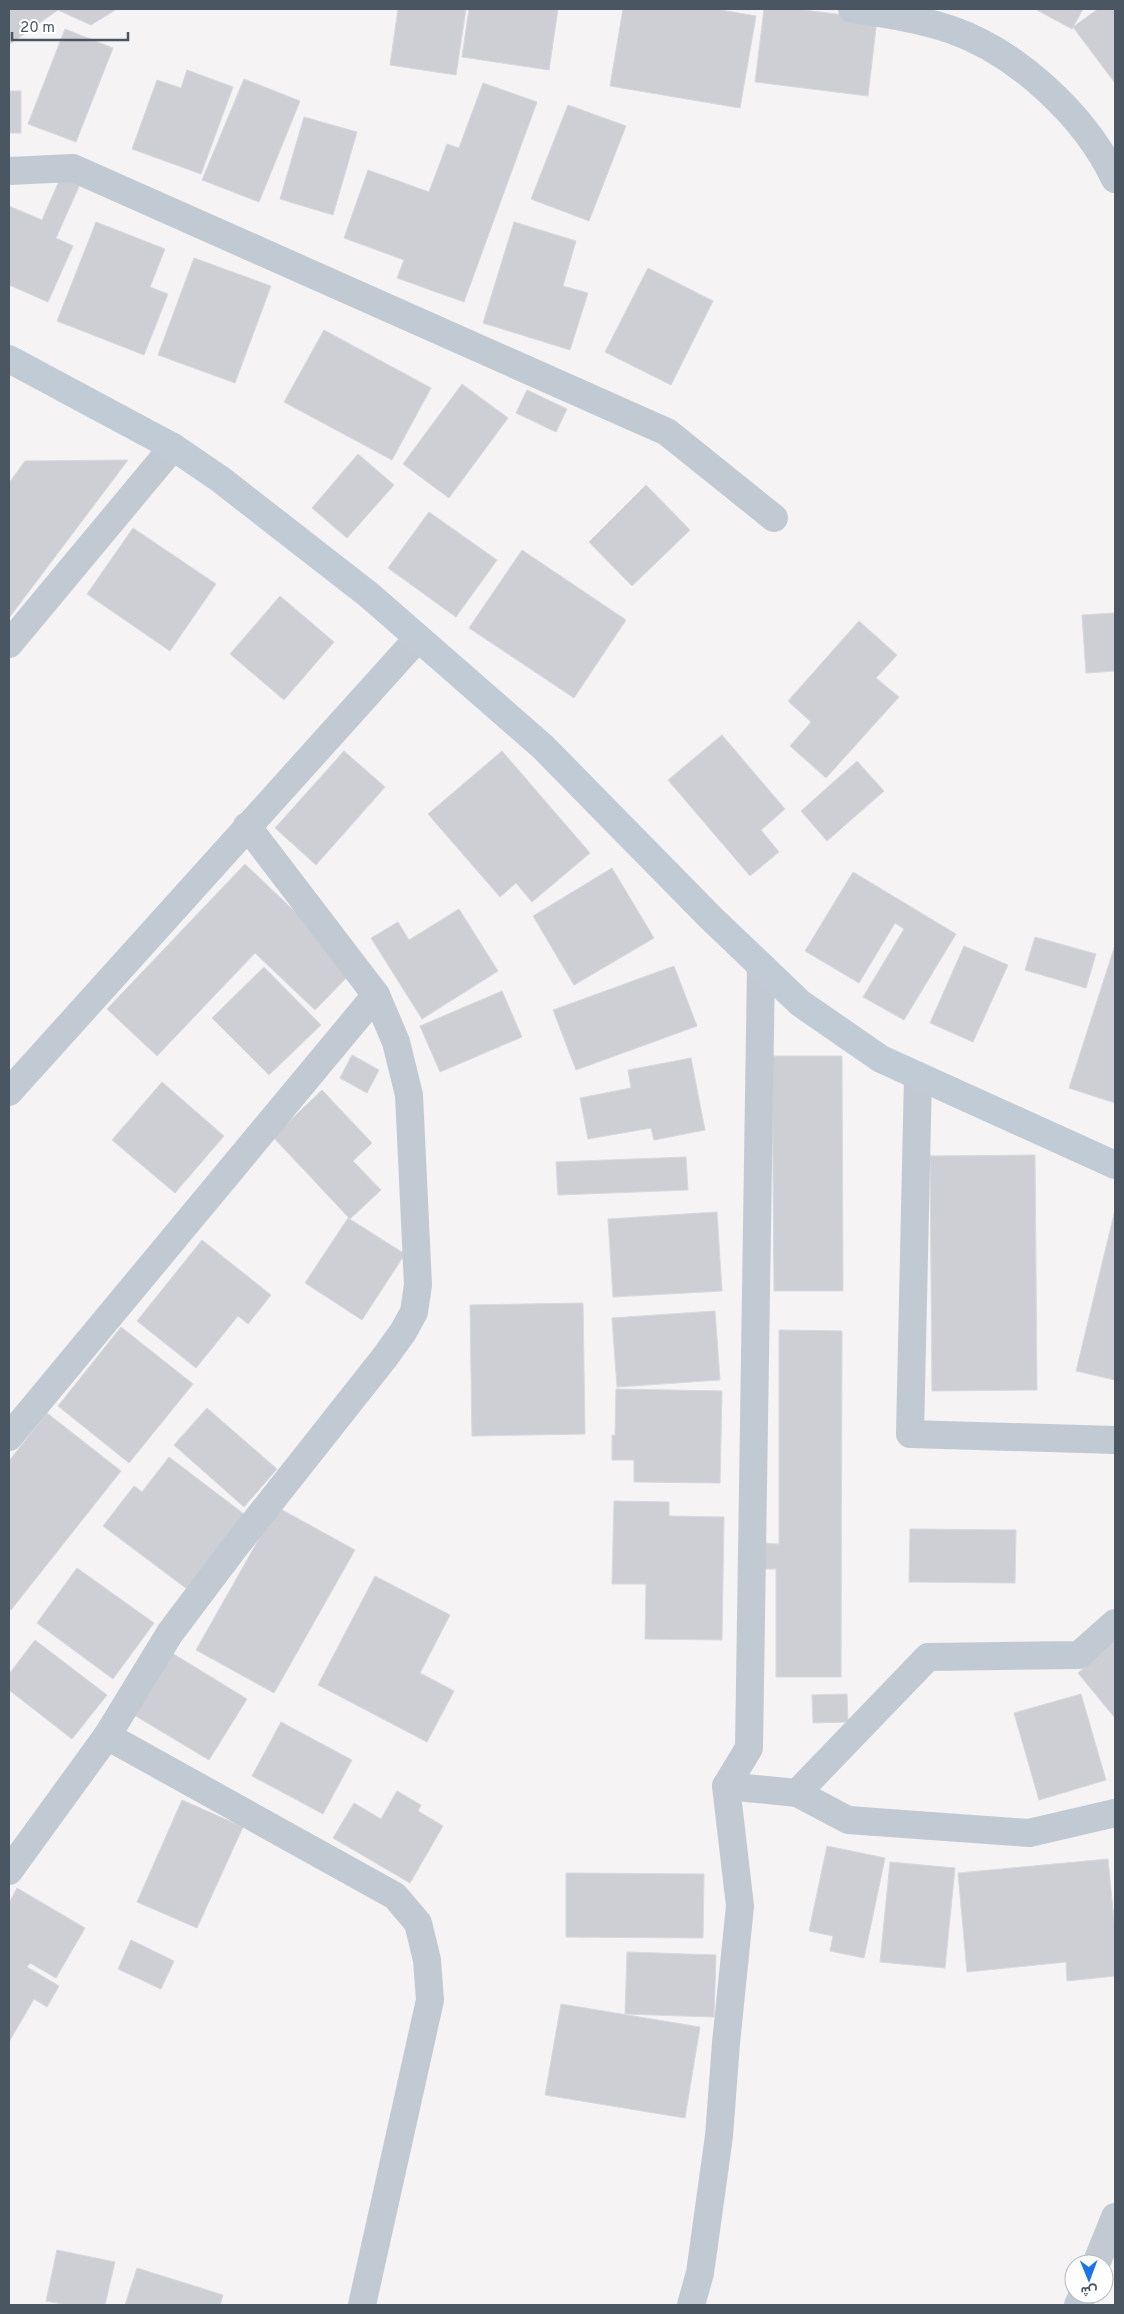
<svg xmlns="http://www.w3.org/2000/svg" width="1124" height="2314" viewBox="0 0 1124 2314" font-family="Overpass,Vazirmatn,sans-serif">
	<rect width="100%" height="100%" fill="#f5f3f3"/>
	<g fill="#cdcfd5" stroke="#d7d9de">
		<path d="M9 9H117L91 25 58 10 10 44Z"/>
		<path d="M398 9H466L456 75 390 65Z"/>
		<path d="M469 9H558L549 70 462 57Z"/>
		<path d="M623 9H715L756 16 740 108 610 86Z"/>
		<path d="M764 9H795L877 19 868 96 755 82Z"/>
		<path d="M1035 9H1083L1072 29Z"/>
		<path d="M1098 9H1115V83L1073 27Z"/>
		<path d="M65 29 113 48 76 142 28 124Z"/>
		<path d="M187 70 233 87 201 174 132 149 157 80 181 88Z"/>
		<path d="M244 79 300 101 259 202 202 180Z"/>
		<path d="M483 83 537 102 464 302 397 278 404 260 344 238 368 170 429 192 447 144 459 148Z"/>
		<rect x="9" y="91" width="12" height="42"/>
		<path d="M568 105 626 126 589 221 531 199Z"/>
		<path d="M304 117 357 132 333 215 280 199Z"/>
		<path d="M62 174 81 182 56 238 73 246 48 302 9 285V206L42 220Z"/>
		<path d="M96 222 165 249 150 287 168 294 144 355 57 321Z"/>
		<path d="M514 222 576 241 563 286 588 293 570 350 483 323Z"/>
		<path d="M194 258 271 286 235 383 158 355Z"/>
		<path d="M648 268 713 301 671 385 605 352Z"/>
		<path d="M324 330 431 388 392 460 284 402Z"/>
		<path d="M462 384 508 418 449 498 403 464Z"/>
		<path d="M527 390 567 409 556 432 516 413Z"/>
		<path d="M358 454 394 485 347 538 312 508Z"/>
		<path d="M128 460 9 618V483L25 461Z"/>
		<path d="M646 485 690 530 632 586 589 542Z"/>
		<path d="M429 512 497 560 456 617 388 568Z"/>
		<path d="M133 528 216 584 170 651 87 594Z"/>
		<path d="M522 550 626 620 574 698 469 628Z"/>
		<path d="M280 596 334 642 284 700 230 654Z"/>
		<path d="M1115 613V671L1086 673 1082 615Z"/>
		<path d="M859 621 897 655 876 678 899 697 826 778 790 746 811 722 788 701Z"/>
		<path d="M722 735 785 809 761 830 779 852 750 876 668 780Z"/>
		<path d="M344 751 385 787 316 865 275 828Z"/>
		<path d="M502 751 590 853 532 902 516 883 500 897 428 814Z"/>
		<path d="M857 761 884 791 827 841 801 811Z"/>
		<path d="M245 864 355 969 315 1010 255 953 157 1056 107 1009Z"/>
		<path d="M612 868 654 938 574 985 533 916Z"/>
		<path d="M853 872 956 934 904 1020 863 997 904 929 895 923 859 983 805 951Z"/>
		<path d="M459 909 498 971 422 1019 371 938 398 922 409 940Z"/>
		<path d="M1035 937 1096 954 1086 988 1025 970Z"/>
		<path d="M1115 945V1103L1069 1088Z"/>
		<path d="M964 946 1008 965 973 1042 930 1023Z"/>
		<path d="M674 966 697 1026 576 1070 553 1010Z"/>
		<path d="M264 967 321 1025 269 1075 212 1018Z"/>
		<path d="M502 991 522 1037 440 1072 420 1026Z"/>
		<path d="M352 1055 379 1070 367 1093 340 1078Z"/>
		<path d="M772 1056H842L843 1291H774Z"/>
		<path d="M691 1058 705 1130 654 1140 651 1128 588 1139 580 1098 631 1088 628 1070Z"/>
		<path d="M162 1082 224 1136 175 1193 112 1140Z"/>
		<path d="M322 1090 372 1143 353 1161 381 1190 350 1219 273 1137Z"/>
		<path d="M1035 1155 1037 1390 932 1391 930 1156Z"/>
		<path d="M686 1157 688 1190 558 1195 556 1162Z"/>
		<path d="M1115 1210V1380L1076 1371Z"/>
		<path d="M717 1212 722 1291 613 1297 608 1219Z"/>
		<path d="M348 1218 405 1254 362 1320 305 1283Z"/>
		<path d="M202 1240 271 1295 248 1324 238 1316 196 1368 137 1321Z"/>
		<path d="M583 1303 585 1434 472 1436 470 1305Z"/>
		<path d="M715 1311 720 1380 617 1387 612 1318Z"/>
		<path d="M121 1327 193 1384 129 1463 58 1406Z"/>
		<path d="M779 1330 842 1331 841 1677H776V1569H761V1543L779 1544Z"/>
		<path d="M616 1389 722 1391 720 1483 634 1482V1460H612V1435L615 1436Z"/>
		<path d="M207 1408 277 1469 244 1507 174 1445Z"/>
		<path d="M47 1413 121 1471 11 1610 9 1608V1461Z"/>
		<path d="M169 1457 244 1514 187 1589 103 1526 134 1486 142 1492Z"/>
		<path d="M614 1501 669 1502V1516L724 1517 722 1640 645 1639 646 1584H612Z"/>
		<path d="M277 1507 355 1550 274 1693 196 1650Z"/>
		<path d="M910 1529 1016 1530 1015 1583 909 1582Z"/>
		<path d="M77 1568 154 1623 113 1679 37 1623Z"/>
		<path d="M375 1576 450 1615 420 1673 454 1691 427 1742 318 1685Z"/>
		<path d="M35 1640 107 1695 72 1739 9 1690V1674Z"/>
		<path d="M1115 1642V1718L1078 1673Z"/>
		<path d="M172 1653 247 1699 209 1760 134 1715Z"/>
		<path d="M847 1694 848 1722 813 1723 812 1695Z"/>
		<path d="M1081 1694 1106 1780 1039 1800 1014 1713Z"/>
		<path d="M281 1722 352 1760 323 1814 252 1776Z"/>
		<path d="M397 1791 421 1805 418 1811 443 1826 410 1883 333 1838 354 1803 381 1819Z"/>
		<path d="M182 1800 243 1827 197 1928 137 1902Z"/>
		<path d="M827 1846 885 1858 864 1958 830 1951 833 1936 809 1931Z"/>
		<path d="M1108 1859 1115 1931V1976L1067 1981 1066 1962 967 1972 958 1873Z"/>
		<path d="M890 1862 955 1868 945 1968 880 1962Z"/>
		<path d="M566 1873 704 1874 703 1938 566 1937Z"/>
		<path d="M17 1888 85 1928 56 1978 30 1963 27 1967 59 1986 47 2007 34 1999 9 2042V1903Z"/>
		<path d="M131 1940 174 1961 161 1989 118 1969Z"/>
		<path d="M627 1952 716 1955 714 2017 625 2014Z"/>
		<path d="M561 2004 700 2027 685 2118 545 2095Z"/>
		<path d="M57 2250 115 2262 105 2305H67L46 2301Z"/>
		<path d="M137 2268 223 2295 220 2305H125Z"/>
	</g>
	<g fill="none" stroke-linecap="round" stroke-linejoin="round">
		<g stroke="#c1cad2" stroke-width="28">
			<path d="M852 9C886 14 920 19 952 30 1018 53 1086 117 1115 179"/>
			<path d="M9 171 73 168 667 432 774 518"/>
			<path d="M9 644 173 447"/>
			<path d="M918 1076 910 1434 1115 1440"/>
			<path d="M9 1092 418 638"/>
			<path d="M9 1437 376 995"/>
			<path d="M107 1736 395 1896 418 1923 427 1960 430 2000 362 2305"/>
			<path d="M726 1786 797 1793 848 1820 1029 1833 1115 1813"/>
			<path d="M797 1793 928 1657 1079 1655 1115 1623"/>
			<path d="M9 1871 107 1736 170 1633 234 1548 385 1357 403 1332 414 1312 418 1285 409 1095 396 1042 376 995 247 826"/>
			<path d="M1096 2264 1115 2217"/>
			<path d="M691 2305 700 2273 719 2136 726 2043 740 1906 726 1786 749 1748 761 966"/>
			<path d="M1078 2305 1083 2294"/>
		</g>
		<path stroke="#c1cbd6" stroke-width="28" d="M9 359 173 447 220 479 369 595 543 747 710 917 800 1003 881 1059 1115 1165"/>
	</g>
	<rect width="1124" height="2314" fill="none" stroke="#4a5661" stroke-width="20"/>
	<g transform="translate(1089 2279) rotate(179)"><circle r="24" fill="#ffffff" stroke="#b7bbc0"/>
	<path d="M0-4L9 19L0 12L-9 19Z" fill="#1a73e8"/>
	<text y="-8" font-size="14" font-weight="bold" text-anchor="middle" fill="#4a5661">ش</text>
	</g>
	<path d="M12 32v8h116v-8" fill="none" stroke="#4a5661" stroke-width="2.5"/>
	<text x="20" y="32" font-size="15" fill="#4a5661" stroke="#ffffff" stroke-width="4" paint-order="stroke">20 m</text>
</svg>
